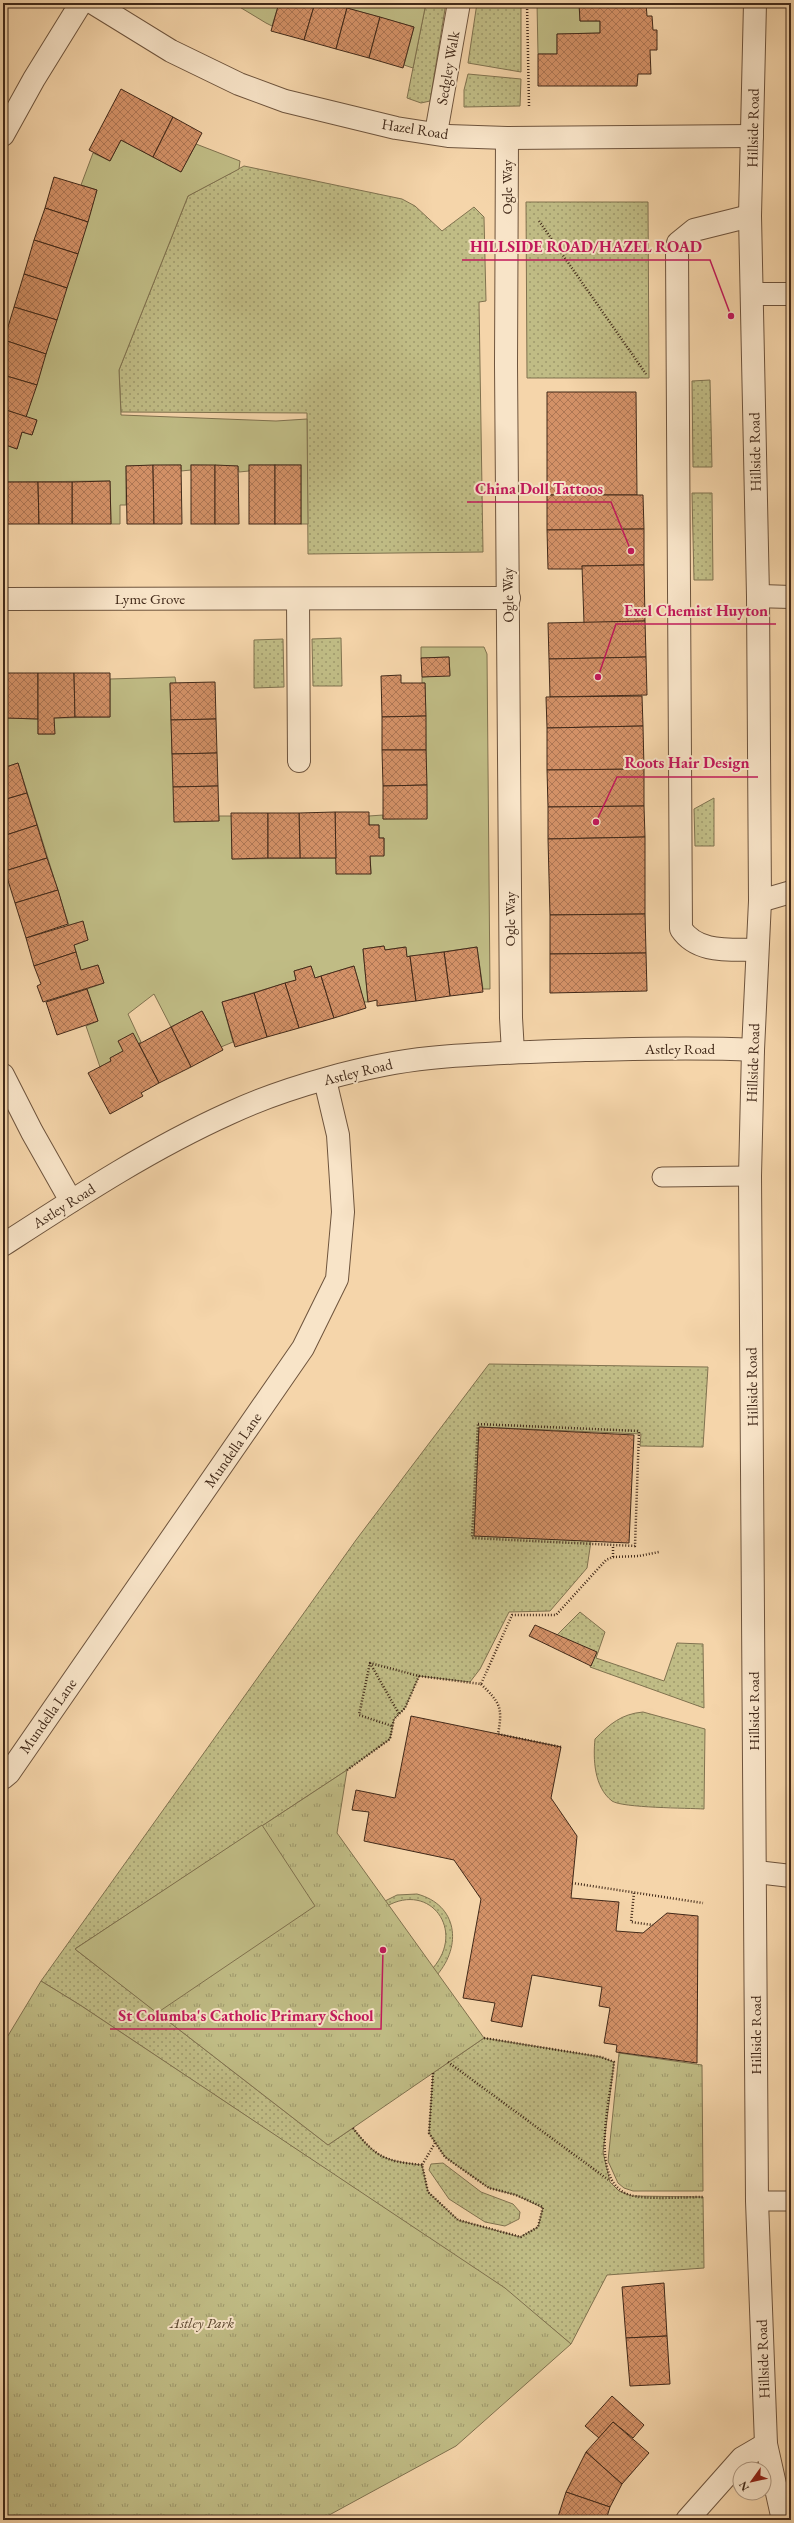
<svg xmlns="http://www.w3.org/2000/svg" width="794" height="2523" viewBox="0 0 794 2523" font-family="'EB Garamond',serif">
	<defs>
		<pattern id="grass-dots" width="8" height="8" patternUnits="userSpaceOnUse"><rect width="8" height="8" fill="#c0bc85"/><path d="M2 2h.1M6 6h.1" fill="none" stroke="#9e996c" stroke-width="1.8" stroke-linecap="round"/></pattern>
		<pattern id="park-tufts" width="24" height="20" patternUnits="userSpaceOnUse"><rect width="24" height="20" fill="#c0bc85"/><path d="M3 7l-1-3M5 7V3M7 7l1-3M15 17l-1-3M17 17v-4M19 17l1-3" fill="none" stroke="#9e996c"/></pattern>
		<pattern id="building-cross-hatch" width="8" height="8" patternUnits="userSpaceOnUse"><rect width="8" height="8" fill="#d39167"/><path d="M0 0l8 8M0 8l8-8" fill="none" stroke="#ad7654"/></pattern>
	</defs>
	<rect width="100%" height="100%" fill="#f5d5aa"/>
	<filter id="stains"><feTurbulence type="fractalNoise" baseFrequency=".005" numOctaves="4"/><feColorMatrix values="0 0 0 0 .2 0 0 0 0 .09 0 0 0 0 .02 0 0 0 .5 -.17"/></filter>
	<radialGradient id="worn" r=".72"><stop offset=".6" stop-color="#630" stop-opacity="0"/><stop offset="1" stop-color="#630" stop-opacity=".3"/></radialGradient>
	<g fill="url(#grass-dots)" stroke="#80724f">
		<path d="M426 3H446L430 101 421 103 407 98Z"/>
		<path d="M477 3H521V72L468 63Z"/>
		<path d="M468 74 521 79 520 106 464 107V90Z"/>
		<path d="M244 166 402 199 415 206 442 231 474 207 484 217 486 301 479 302 483 552 308 554 307 413 121 412 119 370 188 196Z"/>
		<path d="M526 202H648L649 378H527Z"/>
		<path d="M710 380 712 467H693L692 381Z"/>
		<path d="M692 493H712L713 580H694Z"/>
		<path d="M341 638 342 686H313L312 639Z"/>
		<path d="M283 639 284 687 254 688V640Z"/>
		<path d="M714 798V846H695L694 809Z"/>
		<path d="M489 1364 708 1367 703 1447 640 1446 641 1434 480 1427 474 1536 591 1541 587 1568 550 1611 509 1612 480 1669 470 1682 419 1676 405 1708 394 1719 390 1739 347 1770 75 1949 328 2145 353 2128C376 2158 385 2161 422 2165L428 2192 458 2220 520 2237 538 2227 543 2208 516 2195 489 2188 445 2157 429 2133 433 2073 484 2038 601 2057 614 2062 603 2152 610 2182 619 2191 632 2196 703 2197 704 2268 607 2275 571 2344 504 2288 80 2005 41 1981 356 1540Z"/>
		<path d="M580 1612 605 1632 596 1658 664 1681 677 1643 703 1644 704 1708 590 1667 596 1652 557 1635Z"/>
		<path d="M643 1712 705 1729 704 1809C688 1808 622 1808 612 1801 594 1787 593 1759 595 1739 610 1724 621 1714 643 1712Z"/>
		<path d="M417 1894C458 1905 462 1946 437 1975L433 1968C466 1930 430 1882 387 1906L383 1902 397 1895Z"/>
		<path d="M443 2163 481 2192 513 2204 520 2212 519 2219 505 2226 485 2222 449 2199 429 2170 431 2164Z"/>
	</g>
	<g fill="url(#park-tufts)" stroke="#80724f">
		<path d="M347 1770 337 1833 484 2038 328 2145 75 1949Z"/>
		<path d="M41 1981 80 2005 505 2288 571 2344 456 2446 320 2520H3V2044Z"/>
		<path d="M619 2053 702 2065 703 2191H633L624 2188 618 2183 608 2161Z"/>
	</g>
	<g fill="#c0bc85" stroke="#80724f">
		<path d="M233 3H279L272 26 266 23Z"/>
		<path d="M329 3H426L413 68 404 65 414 27Z"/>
		<path d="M537 3H579L580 21H600V33L557 34V54H538Z"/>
		<path d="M121 140 181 172 196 144 240 161 239 169 188 196 119 370 121 415 276 421 307 419 308 524H301V465H250L249 471 239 472 238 466 191 465V470L181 471V465L126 466V505H120V524H111L110 481 5 482V509H3V444L17 449 22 432 32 435 37 421 26 417 97 190 81 185 93 153 110 161Z"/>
		<path d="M421 647H484L487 654 490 989H483L477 947 407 957 405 947 385 950 384 946 363 949 368 1002H364L354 966 315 978 311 966 294 971 296 980 222 1002 233 1042 221 1047 202 1011 171 1027 154 994 128 1014 141 1042 110 1058 111 1061 100 1067 86 1026 98 1021 87 989 104 983 98 965 81 970 74 945 88 940 83 922 69 926 18 763 3 768V714H6L7 718 38 719V734H54V718L110 717V679L175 677 176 683 170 684 172 754 219 821V816H232V859L336 858 371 873 370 856 384 855V838H379V825H369V816L383 815V819L427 818 425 683H422V677L450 675 449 657 421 658Z"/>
		<path d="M262 1825 315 1906 157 2013 75 1949Z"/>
	</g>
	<g fill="url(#building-cross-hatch)" stroke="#412919">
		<path d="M279 3H315L304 40 271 31Z"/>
		<path d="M315 3H329L347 8 336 49 304 40Z"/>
		<path d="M579 3H646L647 16H652L653 30H657V50H650L651 74H638L637 86H538V54H557V34L600 33V21H580Z"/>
		<path d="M347 8 380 17 369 58 336 49Z"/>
		<path d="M380 17 414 27 403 68 369 58Z"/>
		<path d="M121 89 173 117 153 157 121 140 110 161 89 150Z"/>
		<path d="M173 117 202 133 181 172 153 157Z"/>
		<path d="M54 177 97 190 88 222 45 208Z"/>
		<path d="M45 208 88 222 78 254 34 240Z"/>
		<path d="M34 240 78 254 67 288 24 274Z"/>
		<path d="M24 274 67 288 57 320 14 307Z"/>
		<path d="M14 307 57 320 46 354 4 340Z"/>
		<path d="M4 340 46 354 37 385 3 375Z"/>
		<path d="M3 375 37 385 26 417 3 409Z"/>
		<path d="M547 392H636L637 495H547Z"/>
		<path d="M3 409 37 420 32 435 22 432 17 449 3 444Z"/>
		<path d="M153 465 154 524H127L126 466Z"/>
		<path d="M153 465H181L182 524H154Z"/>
		<rect x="191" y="465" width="24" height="59"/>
		<path d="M215 465 238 466 239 524H215Z"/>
		<rect x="249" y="465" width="26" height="59"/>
		<rect x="275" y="465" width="26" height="59"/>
		<path d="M110 481 111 524H72V482Z"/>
		<path d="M5 482H38L39 524H5Z"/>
		<path d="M38 482H72V524H39Z"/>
		<path d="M547 495H643L644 529 547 530Z"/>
		<path d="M644 529V565L582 566 583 569H548L547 530Z"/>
		<path d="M644 565 645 621 584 623 582 566Z"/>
		<path d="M645 621 646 657 549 659 548 623Z"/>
		<path d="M449 657 450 676 422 677 421 658Z"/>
		<path d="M646 657 647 695 550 697 549 659Z"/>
		<path d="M6 673H38V719L7 718Z"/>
		<path d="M38 673H74L75 717 54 718 55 734H38Z"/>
		<path d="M74 673H110V717H75Z"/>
		<path d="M401 675V683H425L426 716 382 717 381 676Z"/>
		<path d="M215 682 216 719 171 720 170 683Z"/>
		<path d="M642 696 643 726 547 728 546 697Z"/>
		<path d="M426 716V750H382V717Z"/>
		<path d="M216 719 217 753 172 754 171 720Z"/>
		<path d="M643 726 644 769 547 770V728Z"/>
		<path d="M382 750H426L427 785 383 786Z"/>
		<path d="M217 753 218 786 173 787 172 754Z"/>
		<path d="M18 763 27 793 3 800V768Z"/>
		<path d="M644 769V806L548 807 547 770Z"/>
		<path d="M427 785V819H383V786Z"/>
		<path d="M218 786 219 821 174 822 173 787Z"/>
		<path d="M27 793 37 825 3 836V800Z"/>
		<path d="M644 806 645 837 548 839V807Z"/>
		<path d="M335 812H369V825H379V838H384V856H370L371 874H336Z"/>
		<path d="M335 812 336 858H300L299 813Z"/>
		<path d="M231 813H268V858L232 859Z"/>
		<path d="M268 813H299L300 858H268Z"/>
		<path d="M37 825 47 858 5 871 3 836Z"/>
		<path d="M645 837V914L550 915 548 839Z"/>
		<path d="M47 858 58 890 15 903 5 871Z"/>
		<path d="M58 890 68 924 26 938 15 903Z"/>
		<path d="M645 914 646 953 550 954V915Z"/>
		<path d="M83 921 88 940 74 945 76 952 34 966 26 938Z"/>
		<path d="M384 946 385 950 406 947 407 957 410 956 416 1001 377 1006V1000L368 1002 363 949Z"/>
		<path d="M477 947 483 992 450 996 444 952Z"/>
		<path d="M76 952 81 970 98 965 104 983 43 1002 37 986 41 984 34 966Z"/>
		<path d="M444 952 450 996 416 1001 410 956Z"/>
		<path d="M646 953 647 991 550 993V954Z"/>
		<path d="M311 966 315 978 321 976 334 1018 299 1028 285 983 296 980 294 971Z"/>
		<path d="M354 966 366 1008 334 1018 321 976Z"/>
		<path d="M285 983 299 1028 267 1037 254 993Z"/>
		<path d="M87 989 98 1021 57 1035 46 1002Z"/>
		<path d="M254 993 267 1037 235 1047 222 1002Z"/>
		<path d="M202 1011 223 1050 191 1067 171 1027Z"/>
		<path d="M171 1027 191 1067 159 1083 139 1044Z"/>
		<path d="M133 1033 159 1083 141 1093 143 1096 110 1114 88 1073 111 1061 110 1058 123 1051 118 1041Z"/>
		<path d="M479 1427 634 1435 629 1543 474 1536Z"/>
		<path d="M535 1625 597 1652 591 1666 529 1636Z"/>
		<path d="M411 1716 561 1747 551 1798 577 1836 571 1898 619 1902 616 1931 643 1933 667 1913 698 1916 697 2063 616 2052 617 2045 604 2043 610 2008 599 2006 602 1987 532 1975 522 2027 491 2021 495 2003 463 1998 481 1899 454 1860 364 1841 369 1812 352 1810 356 1790 395 1798Z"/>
		<path d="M664 2283 667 2336 626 2338 622 2287Z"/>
		<path d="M667 2336 670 2384 630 2386 626 2338Z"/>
		<path d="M612 2396 644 2425 633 2438 613 2422 599 2438 585 2426Z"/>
		<path d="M613 2422 649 2453 622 2484 586 2452Z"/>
		<path d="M586 2452 622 2484 610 2507 566 2492Z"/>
		<path d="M566 2492 610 2507 606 2520H557Z"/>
	</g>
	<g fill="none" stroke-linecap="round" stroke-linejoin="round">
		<defs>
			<g id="lane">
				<path d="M662 1177 750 1176"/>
				<path d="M757 2201H791"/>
			</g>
			<g id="street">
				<path d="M93 3 171 51 239 84 285 101 396 128 448 136 507 138 752 136"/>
				<path d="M755 3 750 216 758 596 760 901 753 1050 750 1176 757 2201 766 2444 783 2520"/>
				<path d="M436 133 459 3"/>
				<path d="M3 135 34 79 81 3"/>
				<path d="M507 138 506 365 511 1018 513 1052"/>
				<path d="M750 216 694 230 678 243 677 250 681 929C698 954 730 949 757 950"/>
				<path d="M752 294H791"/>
				<path d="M758 596 791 597"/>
				<path d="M3 599 509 598"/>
				<path d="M298 599 299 761"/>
				<path d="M760 901 791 892"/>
				<path d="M3 1075 32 1132 71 1201"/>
				<path d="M3 1245C77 1197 150 1149 230 1113 286 1087 369 1064 430 1058 481 1053 533 1052 585 1050 641 1049 697 1047 753 1050"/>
				<path d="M3 1778 9 1773 303 1348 337 1279 343 1212 338 1135 325 1080"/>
				<path d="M756 1872 791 1876"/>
				<path d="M687 2520 742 2458 766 2444"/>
			</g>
		</defs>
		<use href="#lane" stroke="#6e543d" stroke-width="21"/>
		<use href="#street" stroke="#6e543d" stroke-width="24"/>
		<g stroke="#412919" stroke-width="2.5" stroke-dasharray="1 2" stroke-linecap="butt">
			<path d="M527 3 529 106"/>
			<path d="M789 31H791"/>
			<path d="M539 221 646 374"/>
			<path d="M478 1424 639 1431 635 1546 472 1538Z"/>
			<path d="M613 1557 639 1556 659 1552"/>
			<path d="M370 1663 399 1714"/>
			<path d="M419 1676 481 1684 512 1615H556L606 1560 613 1557V1545"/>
			<path d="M481 1684C500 1703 503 1707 498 1734L561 1747"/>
			<path d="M347 1770 390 1739 394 1719 405 1708 419 1676 370 1663 359 1715 392 1726"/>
			<path d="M572 1883 703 1903"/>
			<path d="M634 1893 631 1922 653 1925"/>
			<path d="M484 2038 601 2057 614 2062C611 2097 587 2182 630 2195 646 2200 685 2197 703 2197"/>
			<path d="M448 2062 610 2181"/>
			<path d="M433 2073 429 2133 445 2157 489 2188 516 2195 543 2207 538 2227 521 2237 458 2220 428 2192 422 2165 435 2143"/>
			<path d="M353 2128C376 2158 385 2161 422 2165"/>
		</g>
		<use href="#lane" stroke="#f8e4c8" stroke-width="19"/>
		<use href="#street" stroke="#f8e4c8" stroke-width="22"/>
	</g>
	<g text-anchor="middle" stroke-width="4" stroke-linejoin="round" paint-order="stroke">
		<g font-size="15" fill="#412919" stroke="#f8e4c8">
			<text transform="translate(448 68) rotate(-80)" y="5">Sedgley Walk</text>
			<text transform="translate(753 128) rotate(-89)" y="5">Hillside Road</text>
			<text transform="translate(415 129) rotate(9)" y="5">Hazel Road</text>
			<text transform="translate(507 187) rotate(-90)" y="5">Ogle Way</text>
			<text transform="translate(755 452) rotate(-91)" y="5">Hillside Road</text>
			<text transform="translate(508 595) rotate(-91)" y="5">Ogle Way</text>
			<text x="150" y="604">Lyme Grove</text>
			<text transform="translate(510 919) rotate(-90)" y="5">Ogle Way</text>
			<text x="680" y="1054">Astley Road</text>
			<text transform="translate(753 1063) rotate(-88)" y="5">Hillside Road</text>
			<text transform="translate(358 1072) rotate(-14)" y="5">Astley Road</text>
			<text transform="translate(64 1206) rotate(-32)" y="5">Astley Road</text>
			<text transform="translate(752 1387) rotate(-91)" y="5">Hillside Road</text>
			<text transform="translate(233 1450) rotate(-55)" y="5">Mundella Lane</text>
			<text transform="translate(754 1711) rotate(-90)" y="5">Hillside Road</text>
			<text transform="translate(48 1716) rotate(-55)" y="5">Mundella Lane</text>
			<text transform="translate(756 2035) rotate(-90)" y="5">Hillside Road</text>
			<text transform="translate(763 2359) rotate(-92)" y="5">Hillside Road</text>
		</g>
		<g font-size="15" font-style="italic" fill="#5a462f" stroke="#f8e4c8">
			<text x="202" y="2328">Astley Park</text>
		</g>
	</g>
	<path fill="none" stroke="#c2185b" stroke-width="1.5" d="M731 316L710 260H462M631 551L611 502H467M598 677L616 624H776M596 822L617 777H758M383 1950L381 2029H110"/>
	<g fill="#c2185b" stroke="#f8e4c8" stroke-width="1.5">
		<circle cx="731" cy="316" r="4"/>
		<circle cx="631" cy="551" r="4"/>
		<circle cx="598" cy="677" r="4"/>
		<circle cx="596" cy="822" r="4"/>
		<circle cx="383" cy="1950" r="4"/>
	</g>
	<g font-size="16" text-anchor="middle" font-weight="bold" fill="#c2185b" stroke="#f8e4c8" stroke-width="4" stroke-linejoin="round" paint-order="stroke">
		<text x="586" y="252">HILLSIDE ROAD/HAZEL ROAD</text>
		<text x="539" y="494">China Doll Tattoos</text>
		<text x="696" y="616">Exel Chemist Huyton</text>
		<text x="687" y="768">Roots Hair Design</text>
		<text x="246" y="2021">St Columba's Catholic Primary School</text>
	</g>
	<rect width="794" height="2523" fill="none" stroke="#f5d5aa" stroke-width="16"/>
	<rect x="4" y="4" width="786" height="2515" fill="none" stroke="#412919" stroke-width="2"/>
	<rect x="8" y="8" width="778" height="2507" fill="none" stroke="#412919"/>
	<g transform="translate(752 2481) rotate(237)"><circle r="19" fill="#f8e4c8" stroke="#af9982"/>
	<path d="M0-3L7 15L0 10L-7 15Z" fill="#8f2418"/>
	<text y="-6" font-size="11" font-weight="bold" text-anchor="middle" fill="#412919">N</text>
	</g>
	<rect width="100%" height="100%" filter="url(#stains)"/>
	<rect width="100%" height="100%" fill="url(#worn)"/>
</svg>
